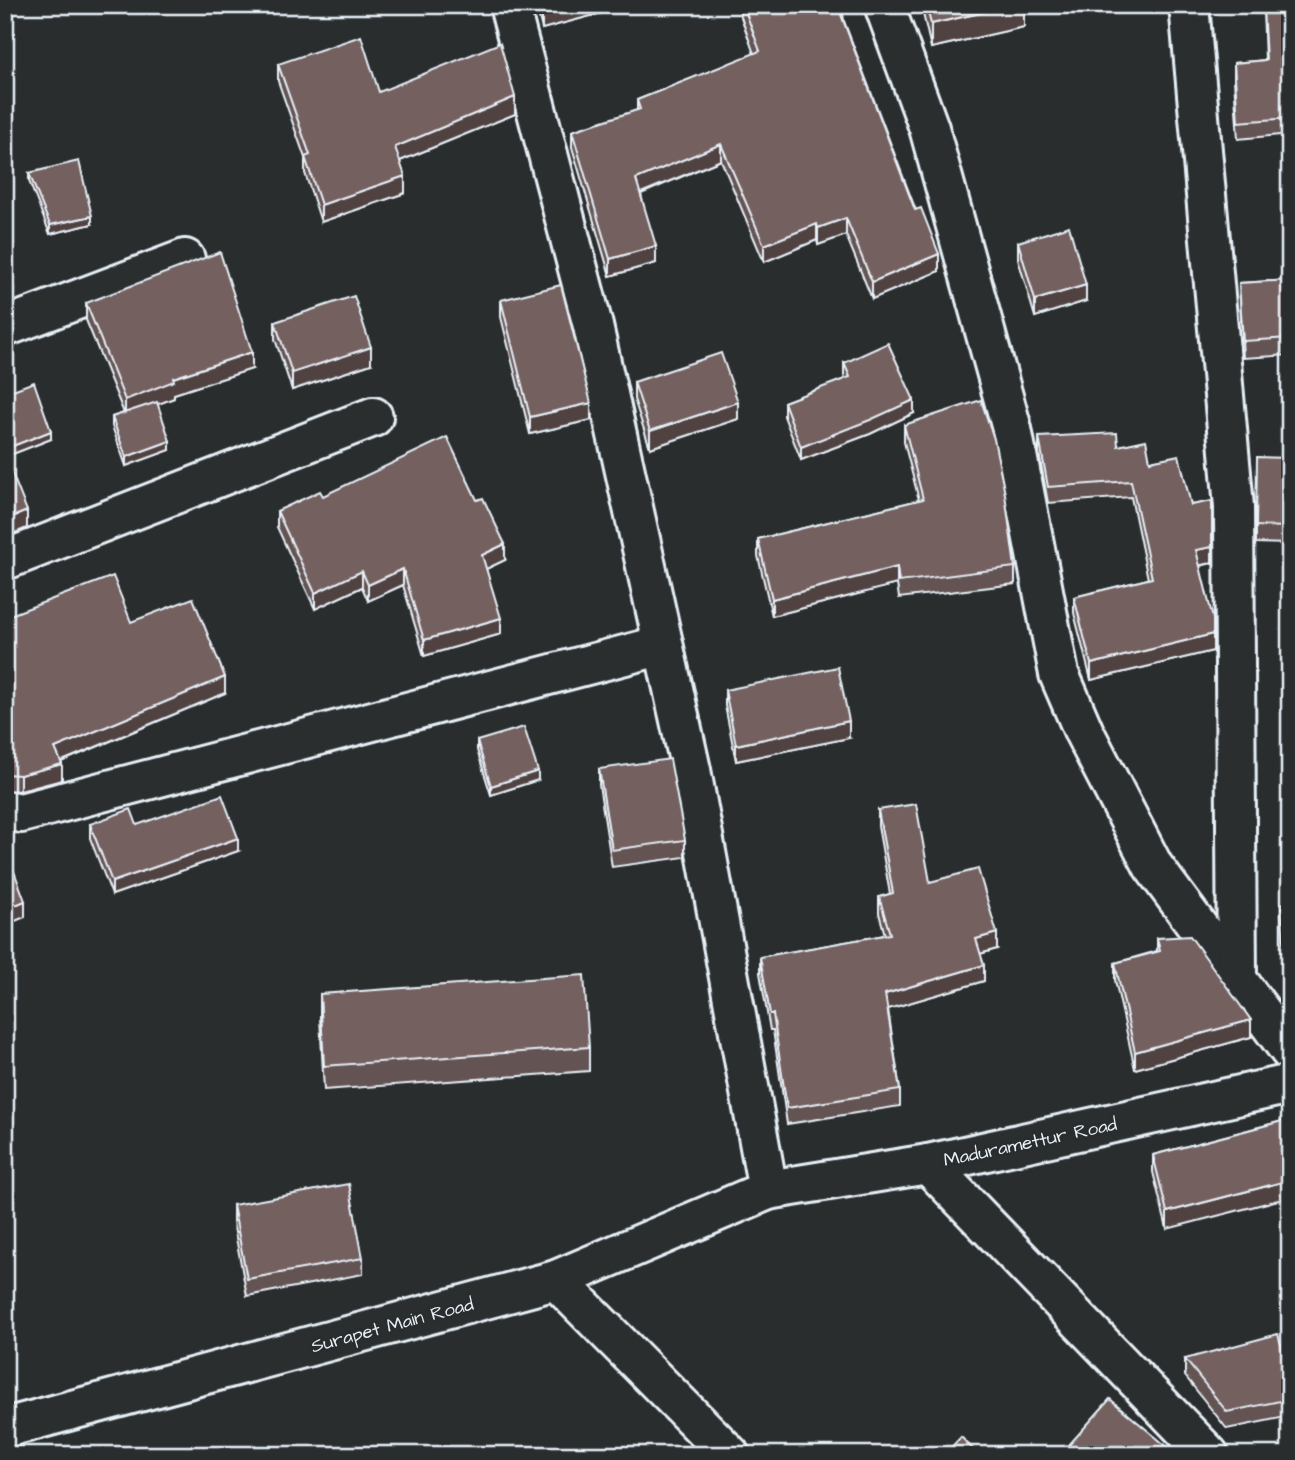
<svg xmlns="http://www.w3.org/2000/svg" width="1295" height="1460" viewBox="0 0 1295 1460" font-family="'Architects Daughter',sans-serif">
	<rect width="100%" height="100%" fill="#2a2d2e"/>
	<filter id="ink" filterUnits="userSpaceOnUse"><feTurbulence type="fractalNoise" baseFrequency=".0143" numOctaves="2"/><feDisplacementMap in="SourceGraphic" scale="14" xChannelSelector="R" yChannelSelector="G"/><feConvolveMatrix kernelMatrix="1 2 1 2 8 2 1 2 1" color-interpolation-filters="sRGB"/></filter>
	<g filter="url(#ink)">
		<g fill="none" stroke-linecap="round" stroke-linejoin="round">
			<defs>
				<g id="minor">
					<path d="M509 5 593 326 691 770 768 1190"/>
					<path d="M884 5 929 128 1012 429 1059 674 1084 732 1153 866 1290 1051"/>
					<path d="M1189 5 1234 507 1237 980"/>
					<path d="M5 327 185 259"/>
					<path d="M5 560 373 417"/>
					<path d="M5 810 21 813 663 645"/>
					<path d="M928 1164 1209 1455"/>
					<path d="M556 1280 730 1455"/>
					<path d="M5 1428 556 1280 768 1190 928 1164 1290 1084"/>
				</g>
			</defs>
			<use href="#minor" stroke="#e8f1f8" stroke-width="44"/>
			<use href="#minor" stroke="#2a2d2e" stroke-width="38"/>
		</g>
		<g fill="#645353" stroke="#e8f1f8" stroke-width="2">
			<path d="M536 5H602V13L542 29Z"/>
			<path d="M740 5H842L844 21 939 271 872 299 846 235 818 245 817 240 764 262 721 160 641 194 656 263 610 276 572 147V131L637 111V100L754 54 740 14Z"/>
			<path d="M921 5H1024V27L931 48Z"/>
			<path d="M1290 6V134L1238 139 1234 80V63L1265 60 1263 8Z"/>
			<path d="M278 64 379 92 515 114 400 161 405 193 321 222 305 173V158L278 81Z"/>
			<path d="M29 173 92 224 50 234 29 181Z"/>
			<path d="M1018 242 1086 301 1035 317 1018 259Z"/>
			<path d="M1290 280V355L1243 358 1239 283Z"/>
			<path d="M501 300 591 420 530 434 501 317Z"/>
			<path d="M86 303 252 369 174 394V398L157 404 170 450 126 466 112 426V417L124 413 86 320Z"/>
			<path d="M275 322 371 364 292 390 275 339Z"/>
			<path d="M844 363 914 413 870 434 801 460 784 416V402L845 379 844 376Z"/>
			<path d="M634 382 738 419 650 448 634 399Z"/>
			<path d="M5 393 51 439 10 455 5 442Z"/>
			<path d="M904 425 1015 567V584L899 598 897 584 772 616 758 556V539L919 500 904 442Z"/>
			<path d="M1039 437 1118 446 1150 461 1191 505 1212 563 1200 566 1213 651 1091 680 1074 613V597L1148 579 1131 497 1048 503 1039 453Z"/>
			<path d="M1290 458V544L1256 543V526Z"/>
			<path d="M323 496 505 560 486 569 501 634 424 656 403 585 368 601 362 587 315 609 277 527V511Z"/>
			<path d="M5 617 131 622 225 693 61 762 62 780 20 791 5 790Z"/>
			<path d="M725 690 849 738 736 761 725 706Z"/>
			<path d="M477 741 538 780 491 795 477 750Z"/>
			<path d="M599 769 685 840V857L612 867 599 785Z"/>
			<path d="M878 810 930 882 997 949 980 954 984 981 888 1009 900 1090V1106L787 1124 773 1030H770L760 973V957L885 935 879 913V897L890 894 878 826Z"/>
			<path d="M90 824 238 851 112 895 90 838Z"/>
			<path d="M1290 903V954H1284L1281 904Z"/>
			<path d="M1157 938 1251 1037 1135 1069 1115 980V963L1157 951Z"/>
			<path d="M320 994 589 1047V1071L324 1090 320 1018Z"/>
			<path d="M1290 1119 1167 1229 1153 1172V1155Z"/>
			<path d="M233 1205 363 1258V1274L247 1296 233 1222Z"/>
			<path d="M1185 1359 1290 1378V1416L1227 1429 1185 1376Z"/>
		</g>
		<g fill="#514343" stroke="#e8f1f8" stroke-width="2">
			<path d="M574 5H602V13L542 29V14Z"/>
			<path d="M1016 5H1024V27L931 48V24Z"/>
			<path d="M515 97V114L395 163V147Z"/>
			<path d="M721 144V160L636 195V179Z"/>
			<path d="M405 176V193L321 222V205Z"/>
			<path d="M92 216V224L50 234V225Z"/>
			<path d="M846 218V235L818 245V228Z"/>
			<path d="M817 224V240L764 262V245Z"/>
			<path d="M656 246V263L610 276V259Z"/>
			<path d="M939 254V271L872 299V282Z"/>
			<path d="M1086 285V301L1035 317V300Z"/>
			<path d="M371 347V364L292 390V373Z"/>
			<path d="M252 352V369L174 394V398L125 417V400L173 378Z"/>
			<path d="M914 400V413L870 434 801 460V447Z"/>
			<path d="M738 402V419L650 448V431Z"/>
			<path d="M591 403V420L530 434V417Z"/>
			<path d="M51 431V439L10 455V447Z"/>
			<path d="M170 441V450L126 466V457Z"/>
			<path d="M27 511V528L5 537V520Z"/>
			<path d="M505 544V560L482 571V555Z"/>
			<path d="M1212 547V563L1196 566V550Z"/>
			<path d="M897 567V584L772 616V599Z"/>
			<path d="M403 569V585L368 601V585Z"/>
			<path d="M362 571V587L315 609V593Z"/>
			<path d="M501 618V634L424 656V640Z"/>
			<path d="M1213 634V651L1091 680V664Z"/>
			<path d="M225 677V693L55 764V748Z"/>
			<path d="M849 721V738L736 761V745Z"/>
			<path d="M62 764V780L20 791V775Z"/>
			<path d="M538 771V780L491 795V786Z"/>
			<path d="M238 838V851L112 895V882Z"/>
			<path d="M25 901V917L5 925V909Z"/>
			<path d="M997 933V949L976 955V939Z"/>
			<path d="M984 965V981L885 1010V994Z"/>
			<path d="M1251 1020V1037L1135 1069V1052Z"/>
			<path d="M1290 1180V1197L1167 1229V1212Z"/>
		</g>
		<g fill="#746060" stroke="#e8f1f8" stroke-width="2">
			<path d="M540 5H574L542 14Z"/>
			<path d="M743 5H842L844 10 840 12 915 210 921 208 939 254 872 282 846 218 818 228 817 224 764 245 721 144 636 179 656 246 610 259 572 131 640 109 637 100 760 51Z"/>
			<path d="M926 5H1016L931 24Z"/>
			<path d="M1290 6V118L1238 122 1234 63 1266 60 1263 8Z"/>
			<path d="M361 36 379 92 500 43 515 97 395 147 405 176 321 205 305 157 310 155 278 64Z"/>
			<path d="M79 161 92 216 50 225 29 173Z"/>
			<path d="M1069 226 1086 285 1035 300 1018 242Z"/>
			<path d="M220 252 252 352 173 378 174 381 125 400 86 303Z"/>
			<path d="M1290 280V338L1243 341 1239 283Z"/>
			<path d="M561 285 591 403 530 417 501 300Z"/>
			<path d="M354 296 371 347 292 373 275 322Z"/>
			<path d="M888 343 914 400 870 420 801 447 784 402 850 377 844 363Z"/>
			<path d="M721 353 738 402 650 431 634 382Z"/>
			<path d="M34 382 51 431 10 447 5 433V393Z"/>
			<path d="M981 400 994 439 1005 494 1015 567 899 582 897 567 772 599 758 539 923 499 904 425Z"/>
			<path d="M157 402 170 441 126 457 112 417Z"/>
			<path d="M1117 433 1118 446 1146 440 1150 461 1179 455 1191 505 1212 501V547L1196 550 1213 619V634L1091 664 1074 597 1152 578 1131 481 1048 487 1039 437Z"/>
			<path d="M447 437 477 500 483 498 505 544 482 555 501 618 424 640 403 569 368 585 362 571 315 593 277 511 320 491 323 496Z"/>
			<path d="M5 456 27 511 5 520Z"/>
			<path d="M1257 457 1290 458V527L1256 526Z"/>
			<path d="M113 576 131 622 193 598 225 677 55 748 62 764 20 775 5 774V617Z"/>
			<path d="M838 667 849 721 736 745 725 690Z"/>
			<path d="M524 727 538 771 491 786 477 741Z"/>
			<path d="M670 759 685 840 612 850 599 769Z"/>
			<path d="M222 795 238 838 112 882 90 824 131 809 137 825Z"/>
			<path d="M916 804 930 882 978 869 997 933 976 939 984 965 885 994 900 1090 787 1108 773 1014H770L760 957 890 934 879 897 893 893 878 810Z"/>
			<path d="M5 847 25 901 5 909Z"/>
			<path d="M1290 903V945H1284L1281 904Z"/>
			<path d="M1190 936 1251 1020 1135 1052 1115 963 1160 951 1157 938Z"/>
			<path d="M584 975 589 1047 324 1066 320 994Z"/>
			<path d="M1290 1119V1180L1167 1212 1153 1155Z"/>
			<path d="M349 1184 363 1258 247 1279 233 1205Z"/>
			<path d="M1278 1334 1290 1378V1399L1227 1412 1185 1359Z"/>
			<path d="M1110 1399 1177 1455H1060Z"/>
			<path d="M961 1437 979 1455H944Z"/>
		</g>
	</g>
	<g text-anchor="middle" stroke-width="6" stroke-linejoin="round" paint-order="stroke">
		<g font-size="19" fill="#e8f1f8" stroke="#2a2d2e">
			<text transform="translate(1030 1141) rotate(-12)" y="7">Maduramettur Road</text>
			<text transform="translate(392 1324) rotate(-15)" y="7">Surapet Main Road</text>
		</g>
	</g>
	<rect width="1295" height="1460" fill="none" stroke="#2a2d2e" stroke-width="28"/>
	<rect x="14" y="14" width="1267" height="1432" fill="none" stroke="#e8f1f8" stroke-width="2.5" filter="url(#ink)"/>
</svg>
